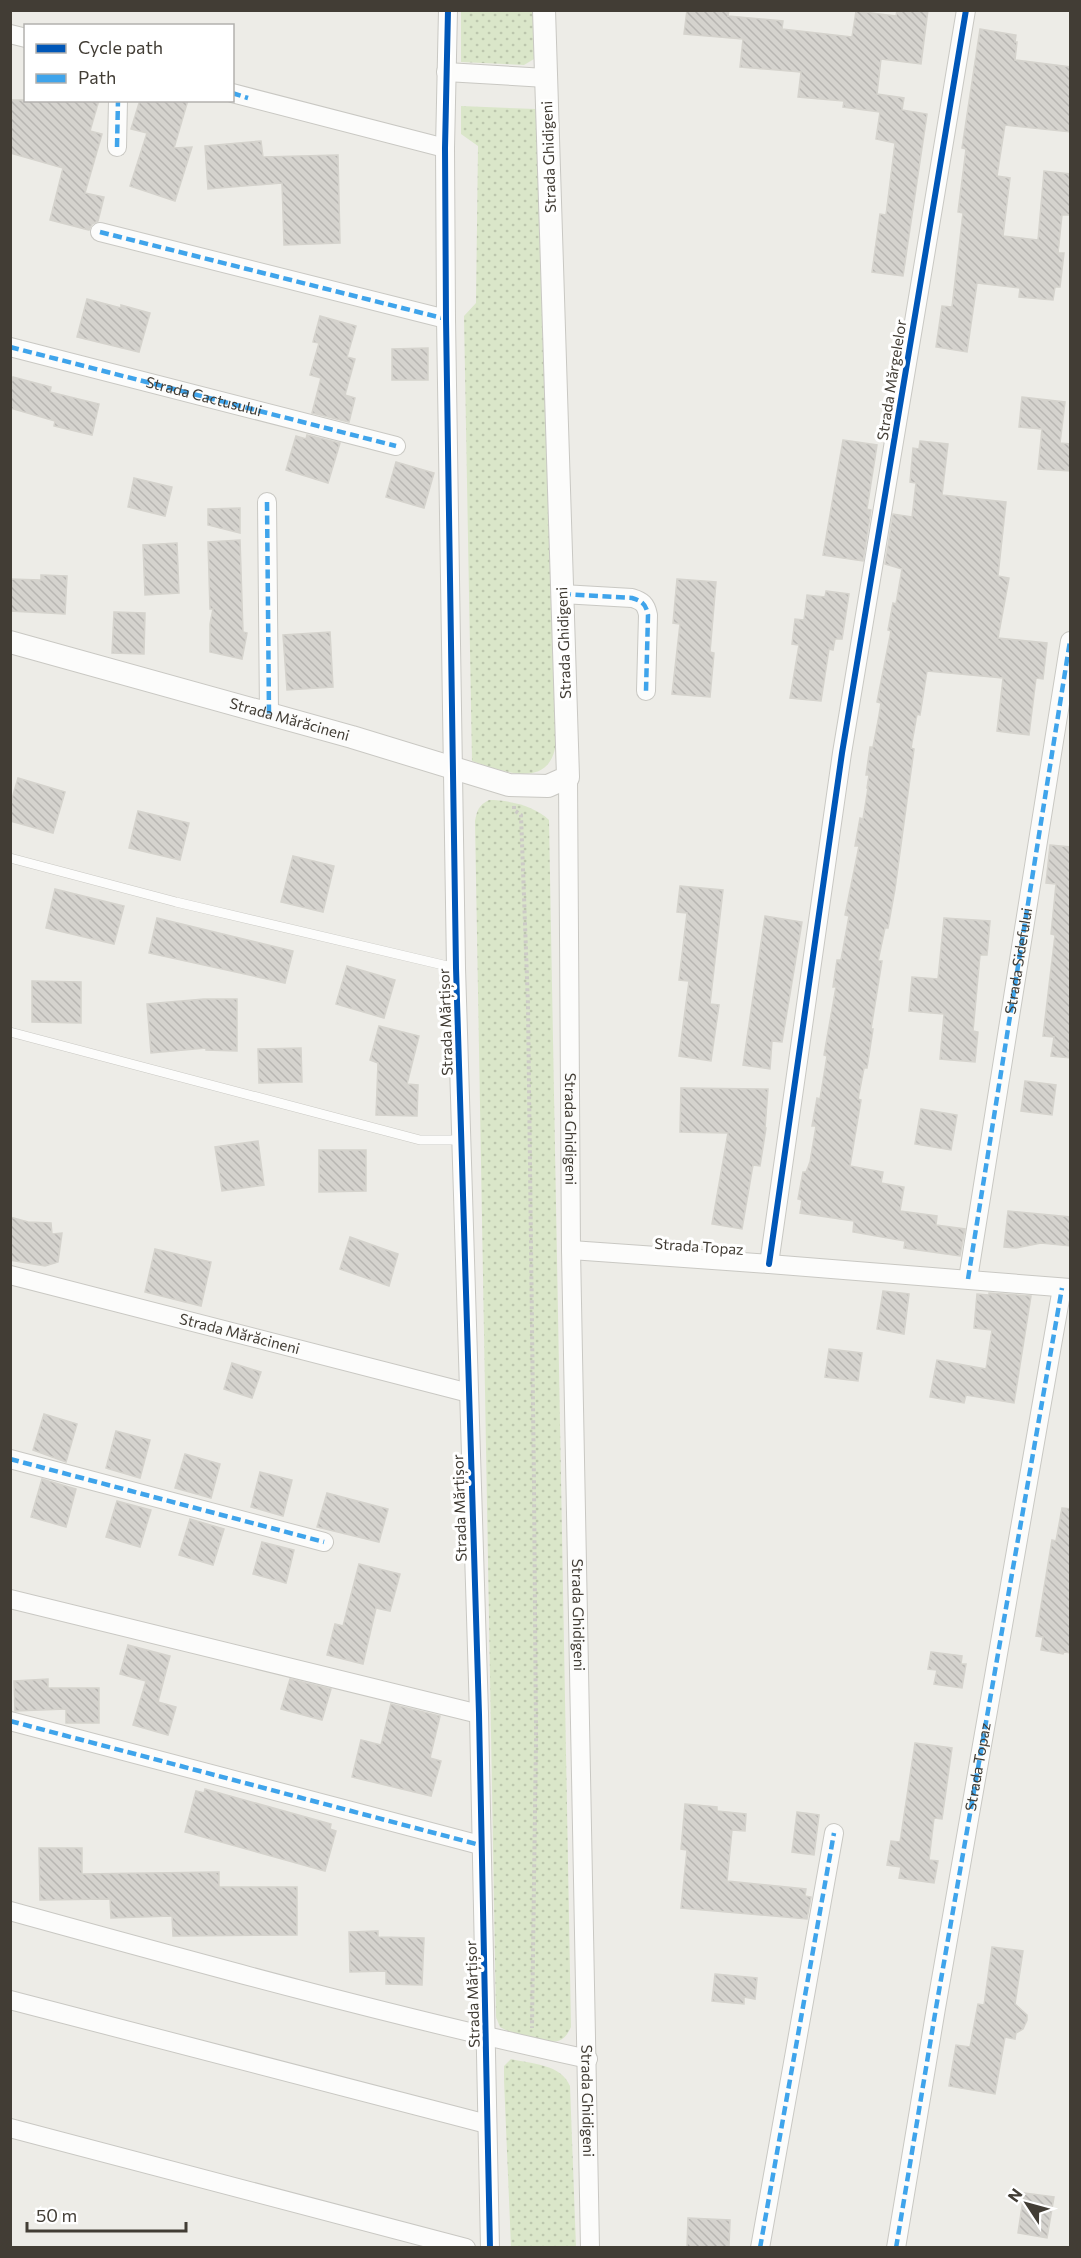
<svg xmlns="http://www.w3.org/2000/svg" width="1081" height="2258" viewBox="0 0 1081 2258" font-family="Commissioner,sans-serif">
	<defs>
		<pattern id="park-dots" width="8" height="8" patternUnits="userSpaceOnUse" patternTransform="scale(1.5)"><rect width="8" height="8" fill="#dae6c9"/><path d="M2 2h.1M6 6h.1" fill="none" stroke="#bcc6ad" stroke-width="1.8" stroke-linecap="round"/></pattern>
		<pattern id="building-back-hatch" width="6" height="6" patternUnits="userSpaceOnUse" patternTransform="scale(1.5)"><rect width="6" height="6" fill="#d5d3ce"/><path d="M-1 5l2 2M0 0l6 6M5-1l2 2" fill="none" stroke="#b8b6b2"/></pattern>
	</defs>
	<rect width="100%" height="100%" fill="#edece7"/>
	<g fill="url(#park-dots)">
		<path d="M461 11H533L534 59 524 65 461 62Z"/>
		<path d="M461 106 536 109 556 743C550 791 502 771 472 761L464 316 476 303 478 146 461 134Z"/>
		<path d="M489 800C509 800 535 806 549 820L571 2027C568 2033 565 2039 558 2041 547 2044 510 2033 500 2027L496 2017 475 821C477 810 479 805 489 800Z"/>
		<path d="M511 2059C532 2064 561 2064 570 2086L576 2247H511L504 2080V2066Z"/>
	</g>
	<g fill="url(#building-back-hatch)" stroke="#d5d3cd" stroke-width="1.5">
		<path d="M687 10H729L728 16 783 21 782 29 852 37 856 11 896 16 897 10H928L921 64 881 59 877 94 904 98 902 110 927 114 903 276 872 272 880 214 886 215 895 143 876 139 880 112 843 107 844 101 798 97 801 72 740 67 743 39 684 34Z"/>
		<path d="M980 29 1016 35 1015 42H1017L1015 60 1071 67V132L1005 125 997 176 1010 178 1003 236 1038 240 1044 171 1071 174V215H1062L1058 253H1064L1060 287H1055L1053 300 1019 297 1020 288 977 283 967 352 936 347 942 306 952 307 963 213 958 212 966 149 962 148Z"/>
		<path d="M10 100H99L90 131 102 134 85 193 104 197 98 221 92 224 89 230 50 220 63 168 10 153Z"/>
		<path d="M140 100H188L174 148 192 147 175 201 130 186 147 133 131 129Z"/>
		<path d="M261 141 263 157 338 155 340 243 284 245 282 183 208 189 205 146Z"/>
		<path d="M87 299 121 308V305L150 313 139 352 77 337Z"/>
		<path d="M320 316 356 326 347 357 355 359 345 395 355 398 349 422 312 413 321 378 310 375 319 343 313 342Z"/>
		<path d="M428 348V380H392V349Z"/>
		<path d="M13 377 51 387 50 392 99 404 92 435 54 426 55 421 10 408V387Z"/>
		<path d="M1022 397 1065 402 1060 443 1071 444V471L1038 469 1042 429 1019 427Z"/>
		<path d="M307 435 340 443 328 483 286 470 296 436 306 439Z"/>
		<path d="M843 440 877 445 867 509 871 510 863 561 823 555Z"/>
		<path d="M920 441 948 444 942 495 1006 502 998 576 1009 578 998 638 1047 643 1043 679 1036 678 1029 735 997 731 1003 678 927 671 920 715 917 714 911 748 914 749 895 889 888 928H885L878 961H882L871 1029H873L867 1068H864L858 1099 861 1100 850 1166 883 1172 881 1183 904 1187 900 1211 937 1216 936 1225 965 1229 960 1256 904 1248 905 1241 853 1232 854 1221 800 1213 802 1200 798 1199 803 1172H806L810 1162 816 1126H812L817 1098 820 1099 827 1056 824 1055 836 987H833L837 960H841L849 916 845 915 859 846H855L860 818 863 819 868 788H867L869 775H866L870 747H873L878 721 881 703 877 702 891 631 888 630 893 603 896 604 902 569 885 564 893 514 912 517 916 483 910 482 913 448 919 449Z"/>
		<path d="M396 462 434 473 424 508 386 497Z"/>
		<path d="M134 478 172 487 165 516 128 507Z"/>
		<path d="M240 508V533L208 525V509Z"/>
		<path d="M240 540 243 632 247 633 242 659 210 652V624L213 609H210L208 542Z"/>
		<path d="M177 543 179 593 145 595 143 545Z"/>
		<path d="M41 575 67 576 65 614 10 611V579L41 580Z"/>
		<path d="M677 579 716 582 710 652 714 653 710 697 672 694 680 624 673 623Z"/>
		<path d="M826 591 849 594 842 639H835L833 650 829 649 821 701 790 698 799 645 792 644 795 619 804 620 807 595 825 597Z"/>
		<path d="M114 612 145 613 144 654 112 653Z"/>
		<path d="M330 632 333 687 287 690 283 635Z"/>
		<path d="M18 778 65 792 53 833 10 821V805Z"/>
		<path d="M138 811 189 823 180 860 129 848Z"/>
		<path d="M1050 845 1071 847V1058L1051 1056 1054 1037 1043 1036 1055 935 1051 934 1056 884 1046 883Z"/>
		<path d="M293 856 334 866 323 912 281 902Z"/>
		<path d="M680 886 723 890 710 1004 719 1005 711 1061 679 1056 689 981 679 980 687 913 677 912Z"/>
		<path d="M55 889 124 906 114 944 46 928Z"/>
		<path d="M765 916 802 922 782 1042 772 1041 770 1069 743 1065Z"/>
		<path d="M157 918 293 951 285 983 149 953Z"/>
		<path d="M944 918 990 921 987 955H980L973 1031 978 1032 975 1062 940 1059 944 1014 909 1011 912 977 938 979Z"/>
		<path d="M347 966 395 980 384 1018 336 1004Z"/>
		<path d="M32 981 81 982V1023L32 1022Z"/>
		<path d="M204 999H237V1051L206 1050V1048L151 1053 147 1004Z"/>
		<path d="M379 1026 419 1036 407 1084 418 1085 417 1116 376 1115 378 1063 370 1060Z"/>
		<path d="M301 1048 302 1082 259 1083 258 1049Z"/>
		<path d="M1025 1081 1056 1085 1052 1115 1021 1111Z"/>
		<path d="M681 1088 768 1089 765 1128H766L760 1166 753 1165 742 1229 712 1224 728 1133 680 1132Z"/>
		<path d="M921 1109 957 1115 951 1150 915 1144Z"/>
		<path d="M258 1141 264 1185 222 1191 215 1147Z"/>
		<path d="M319 1150H366V1191L319 1192Z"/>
		<path d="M1008 1211 1071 1217V1246L1041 1243 1016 1248 1004 1247Z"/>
		<path d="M10 1217 28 1222 51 1223 52 1234 62 1233 58 1262 45 1266 10 1260Z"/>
		<path d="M350 1237 398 1254 389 1286 340 1269Z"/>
		<path d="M155 1249 211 1262 201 1306 145 1292Z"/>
		<path d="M883 1291 909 1294 904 1334 877 1329Z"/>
		<path d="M989 1293 1031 1296 1014 1403 966 1395 964 1403 930 1397 937 1360 986 1369 992 1330 974 1328 977 1294 989 1295Z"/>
		<path d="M829 1349 862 1353 858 1381 825 1377Z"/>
		<path d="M232 1363 261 1372 252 1398 224 1389Z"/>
		<path d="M44 1414 77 1424 66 1462 33 1450Z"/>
		<path d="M116 1431 150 1440 140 1478 106 1468Z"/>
		<path d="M185 1454 220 1464 211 1498 175 1488Z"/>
		<path d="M260 1472 292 1480 283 1516 251 1507Z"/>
		<path d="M42 1479 76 1489 66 1527 31 1517Z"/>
		<path d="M327 1493 388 1509 379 1542 317 1527Z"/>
		<path d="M117 1501 151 1510 140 1547 106 1537Z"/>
		<path d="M1062 1508 1071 1509V1653L1064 1652 1063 1654 1041 1650 1043 1637 1036 1636 1052 1540 1056 1541Z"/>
		<path d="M190 1519 224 1529 213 1565 179 1555Z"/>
		<path d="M262 1542 294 1550 286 1583 253 1574Z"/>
		<path d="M359 1564 400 1574 390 1611 376 1608 363 1664 327 1655 335 1624 343 1626Z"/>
		<path d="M128 1645 170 1656 158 1702 176 1707 168 1735 133 1725 146 1681 120 1674Z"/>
		<path d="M931 1652 962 1656 961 1664H966L962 1688 934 1684 937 1670 928 1669Z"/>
		<path d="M48 1679V1688H99V1723H66V1709L15 1711 14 1681Z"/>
		<path d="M290 1679 331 1689 322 1720 281 1709Z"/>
		<path d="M391 1704 440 1716 430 1758 441 1761 431 1796 352 1777 361 1740 381 1745Z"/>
		<path d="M915 1743 952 1748 942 1819 934 1818 929 1860 938 1861 934 1883 899 1878 901 1867 887 1865 891 1841 900 1842Z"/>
		<path d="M205 1789 331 1824 330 1829 336 1831 325 1871 185 1832 196 1791 204 1793Z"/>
		<path d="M685 1804 717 1807V1811L746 1814 745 1831 732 1830 727 1881 806 1889 805 1896 811 1897 807 1919 681 1908 687 1850 681 1849Z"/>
		<path d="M797 1812 819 1815 814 1855 792 1852Z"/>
		<path d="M39 1848H82V1874L219 1872V1887H297V1935L173 1936 172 1916 111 1918 110 1899 40 1900Z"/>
		<path d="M378 1931V1937L424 1938 422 1985 386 1984V1971L350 1972 349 1932Z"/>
		<path d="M992 1947 1023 1951 1015 2004 1027 2015V2020L1023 2029 1016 2033 1015 2039 1005 2037 995 2094 949 2086 956 2045 970 2047 978 2004 984 2005Z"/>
		<path d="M715 1974 757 1978 755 1999 744 1997V2004L712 2001Z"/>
		<path d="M1024 2193 1054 2197 1047 2238 1018 2233Z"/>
		<path d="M688 2218 730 2220 729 2247H687Z"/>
	</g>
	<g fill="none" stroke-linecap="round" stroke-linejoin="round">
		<defs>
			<g id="service">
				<path d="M10 858 176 902 456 968"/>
				<path d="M10 1032 420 1140H461"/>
			</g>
			<g id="minor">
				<path d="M448 10 445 148 446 319 456 968 479 1714 490 2248"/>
				<path d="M10 34 26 38"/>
				<path d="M446 72 546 78"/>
				<path d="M232 93 445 148"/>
				<path d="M117 147 118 100"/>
				<path d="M100 232 446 319"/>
				<path id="s1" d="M10 347 396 446"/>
				<path d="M267 502 269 714"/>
				<path d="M562 594 632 598C642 601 646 604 648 615L646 691"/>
				<path id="s2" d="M568 777 571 1250 590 2248"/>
				<path d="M571 1250 769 1264 1070 1288"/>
				<path d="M769 1264 842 753 966 10"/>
				<path id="s3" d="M10 1275 469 1393"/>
				<path id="s4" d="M968 1279 1070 641"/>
				<path d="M10 1459 324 1542"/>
				<path d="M10 1599 479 1714"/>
				<path d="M10 1721 480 1845"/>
				<path d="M10 1911C202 1964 394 2017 588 2059"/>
				<path d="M10 2000 487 2124"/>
				<path d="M10 2128 466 2248"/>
				<path d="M760 2248 834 1833"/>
				<path d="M896 2248 936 2008 1062 1288"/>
			</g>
			<g id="tertiary">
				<path id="s5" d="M10 642 352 737 509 785 548 786 568 777 544 10"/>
			</g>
		</defs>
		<use href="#service" stroke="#c9c8c3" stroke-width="10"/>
		<use href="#minor" stroke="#c9c8c3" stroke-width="20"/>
		<use href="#tertiary" stroke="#c9c8c3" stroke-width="24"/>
		<path stroke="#cccac6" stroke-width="4" stroke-dasharray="3 3" stroke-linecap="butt" d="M514 806V810L521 815 528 1005 534 1484 536 1738 532 2028"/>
		<use href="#service" stroke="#fcfcfb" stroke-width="9"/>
		<use href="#minor" stroke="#fcfcfb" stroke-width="18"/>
		<use href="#tertiary" stroke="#fcfcfb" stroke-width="22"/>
		<g stroke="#3fa4eb" stroke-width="4.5" stroke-dasharray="9 4.5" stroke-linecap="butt">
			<path d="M232 93 248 98"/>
			<path d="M117 147 118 100"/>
			<path d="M100 232 446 319"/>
			<path d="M10 347 396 446"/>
			<path d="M267 502 269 714"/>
			<path d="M562 594 632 598C642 601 646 604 648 615L646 691"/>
			<path d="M968 1279 1070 641"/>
			<path d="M10 1459 324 1542"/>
			<path d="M10 1721 480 1845"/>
			<path d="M760 2248 834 1833"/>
			<path id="s6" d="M896 2248 936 2008 1062 1288"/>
		</g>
		<defs>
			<g id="cycleway">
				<path d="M448 10 445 148 446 319 456 968 479 1714 490 2248"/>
				<path d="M769 1264 842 753 966 10"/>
			</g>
		</defs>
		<use href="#cycleway" stroke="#fff" stroke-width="10"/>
		<use href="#cycleway" stroke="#0057b8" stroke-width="6"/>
	</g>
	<g text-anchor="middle" stroke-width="6" stroke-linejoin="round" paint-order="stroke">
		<g font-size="15" fill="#423d35" stroke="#fff">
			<text transform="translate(549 157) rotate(-92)" y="5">Strada Ghidigeni</text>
			<text transform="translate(892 380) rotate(-81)" y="5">Strada Mărgelelor</text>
			<text dy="5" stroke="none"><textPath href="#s1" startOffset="200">Strada Cactusului</textPath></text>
			<text transform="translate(564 643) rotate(-92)" y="5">Strada Ghidigeni</text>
			<text dy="5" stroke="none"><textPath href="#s5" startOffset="290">Strada Mărăcineni</textPath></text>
			<text dy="5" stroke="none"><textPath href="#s4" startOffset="322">Strada Sidefului</textPath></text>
			<text transform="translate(446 1022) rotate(-92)" y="5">Strada Mărțișor</text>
			<text dy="5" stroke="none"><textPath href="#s2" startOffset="352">Strada Ghidigeni</textPath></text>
			<text transform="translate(699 1247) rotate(4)" y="5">Strada Topaz</text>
			<text dy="5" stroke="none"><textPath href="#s3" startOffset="237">Strada Mărăcineni</textPath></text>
			<text transform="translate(460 1508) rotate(-92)" y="5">Strada Mărțișor</text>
			<text dy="5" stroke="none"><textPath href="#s2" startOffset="838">Strada Ghidigeni</textPath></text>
			<text dy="5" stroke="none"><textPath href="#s6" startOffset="488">Strada Topaz</textPath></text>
			<text transform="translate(473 1994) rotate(-92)" y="5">Strada Mărțișor</text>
			<text dy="5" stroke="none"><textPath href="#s2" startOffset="1324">Strada Ghidigeni</textPath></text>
		</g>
	</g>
	<rect width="1081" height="2258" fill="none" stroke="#423d35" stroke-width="24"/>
	<rect x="24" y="24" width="210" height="78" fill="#ffffff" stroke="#b3b1ae" stroke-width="1.5"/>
	<rect x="36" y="44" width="30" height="9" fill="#0057b8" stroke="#b3b1ae" stroke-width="1.5"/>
	<text x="78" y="54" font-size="18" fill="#423d35">Cycle path</text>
	<rect x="36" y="74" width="30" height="9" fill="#3fa4eb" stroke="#b3b1ae" stroke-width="1.5"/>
	<text x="78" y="84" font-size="18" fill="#423d35">Path</text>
	<g transform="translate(1027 2204) rotate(306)" stroke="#ffffff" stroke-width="4.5" paint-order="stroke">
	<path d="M0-4.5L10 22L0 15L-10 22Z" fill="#423d35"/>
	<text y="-9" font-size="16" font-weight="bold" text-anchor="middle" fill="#423d35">N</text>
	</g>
	<path d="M27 2222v9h159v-9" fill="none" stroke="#423d35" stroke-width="3"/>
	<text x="36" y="2222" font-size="18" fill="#423d35" stroke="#ffffff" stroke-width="4.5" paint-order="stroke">50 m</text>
</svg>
